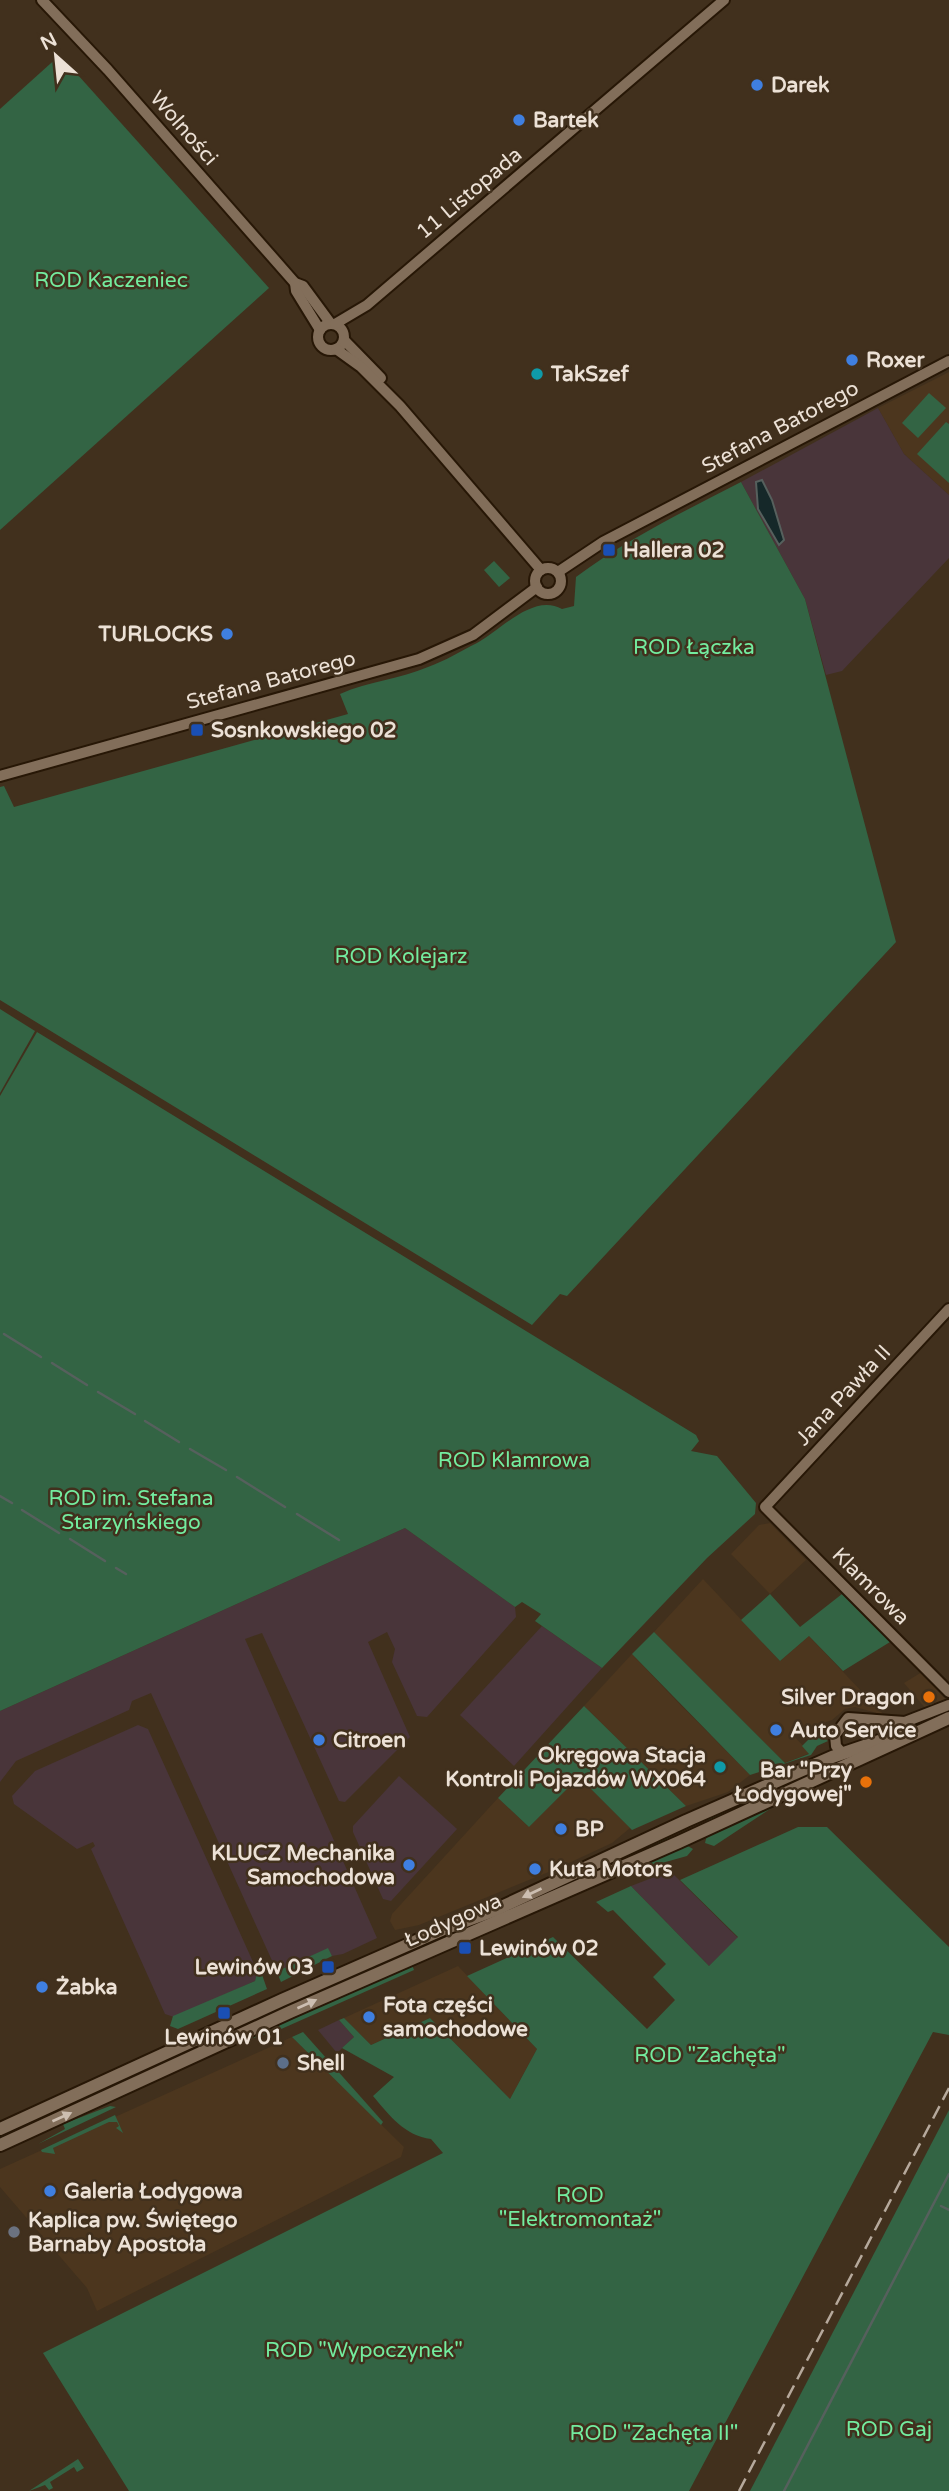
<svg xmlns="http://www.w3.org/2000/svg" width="949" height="2491" viewBox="0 0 949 2491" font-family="'Varela Round',sans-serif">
	<rect width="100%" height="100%" fill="#41301d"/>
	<g fill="#4c361e">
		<path d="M949 372V495L904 454 878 408Z"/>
		<path d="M770 1523 806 1560 770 1594 731 1554 759 1525Z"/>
		<path d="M703 1579 780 1661 809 1636 884 1715 855 1707 845 1709 832 1720 802 1731 795 1727 790 1732 810 1753 785 1763 654 1632Z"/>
		<path d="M632 1654 667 1691 750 1775 728 1792 686 1806 584 1706Z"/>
		<path d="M922 1672 945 1699 926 1709 904 1683Z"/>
		<path d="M579 1777 630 1828 612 1843 556 1869 419 1925 395 1930 390 1921 392 1914 498 1798 529 1827Z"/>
		<path d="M458 1966 537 2049 510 2099 430 2018 371 2045 344 2018Z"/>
		<path d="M292 2037 404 2147 401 2157 97 2311 87 2288 0 2187V2169Z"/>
	</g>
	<g fill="#49353a">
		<path d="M878 408 904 454 949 495V558L842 671 826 675 805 599 741 482Z"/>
		<path d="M405 1528 515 1607 516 1617 427 1717 417 1716 392 1662 395 1649 387 1632 368 1642 410 1737 345 1802 339 1801 262 1633 245 1639 377 1938 343 1954 332 1956 328 1949 282 1969 274 1965 151 1693 132 1701 129 1710 16 1761 0 1782V1711Z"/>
		<path d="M542 1626 602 1668 514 1766 460 1715Z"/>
		<path d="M138 1725 148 1729 258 1973 255 1981 174 2017 165 2014 91 1849 95 1846 93 1842 77 1849 14 1804 12 1796 35 1771Z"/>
		<path d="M399 1776 457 1829 391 1901 383 1899 353 1832V1826Z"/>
		<path d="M670 1871 738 1938 709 1966 631 1886Z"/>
		<path d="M339 2020 354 2037 337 2053 318 2030Z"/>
	</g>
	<g fill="#336444">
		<path d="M60 55 269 288 0 530V109Z"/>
		<path d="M929 393 946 408 918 438 902 423Z"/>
		<path d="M946 422 949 424V483L917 454Z"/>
		<path d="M741 482 805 599 896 942 567 1296 560 1294 532 1325 0 1000V787L4 786 14 807 348 714 340 694C369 681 400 679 428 667 445 661 461 651 477 643 501 630 533 593 562 609L574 606 576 577C627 539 683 512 741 482Z"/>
		<path d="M494 561 510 578 499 587 484 570Z"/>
		<path d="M0 1009 35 1031 0 1093Z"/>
		<path d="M37 1032 696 1435 699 1441 691 1451 717 1456 756 1503 755 1514 707 1558 602 1668 535 1621 541 1614 522 1602 515 1607 405 1528 0 1711V1096Z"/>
		<path d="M770 1594 800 1627 842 1594 890 1642 843 1671 809 1636 780 1661 741 1620Z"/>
		<path d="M654 1632 785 1763 809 1754 802 1746 810 1738 822 1736 828 1741 817 1746 811 1755 750 1775 632 1654Z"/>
		<path d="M584 1706 686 1806 632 1830 579 1777 529 1827 498 1798Z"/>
		<path d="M863 1763 864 1765 776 1805 714 1846 705 1843 707 1835Z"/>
		<path d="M822 1765 824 1769 708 1823 707 1819Z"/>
		<path d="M798 1827H827L949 1947V2035L933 2032 689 2491H129L43 2353 443 2153 431 2139C405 2136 389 2115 373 2096L394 2077 342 2048 354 2037 339 2020 344 2018 371 2045 430 2018 510 2099 537 2049 467 1976 553 1937 647 2029 675 2000 653 1977 666 1964 613 1910 608 1912 596 1902 631 1886 709 1966 738 1937 680 1880Z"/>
		<path d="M669 1837 671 1840 417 1951 414 1947 493 1915Z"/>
		<path d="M686 1845 693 1849 687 1856 619 1875 488 1933Z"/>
		<path d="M328 1948 332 1956 281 1982 278 1975 282 1969Z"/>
		<path d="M258 1963 267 1989 178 2029 170 2026 173 2016 255 1981 257 1973 253 1964Z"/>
		<path d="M372 1965V1967L201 2049 198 2043Z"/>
		<path d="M412 1965 414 1970 279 2030 244 2041Z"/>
		<path d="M303 2032 383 2122 381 2125 292 2037Z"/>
		<path d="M110 2106 116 2107 38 2144 65 2129 63 2124Z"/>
		<path d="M949 2110V2491H750Z"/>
		<path d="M115 2115 123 2133 116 2128 119 2126 117 2122H109L53 2148 55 2154 42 2152 41 2150Z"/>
		<path d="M78 2459 84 2468 77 2472 74 2467 50 2482 53 2488 49 2490 45 2485 29 2491Z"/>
	</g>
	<path fill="#152829" stroke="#56605d" stroke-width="2" d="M762 480 772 500 784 540 779 545 758 509 756 482Z"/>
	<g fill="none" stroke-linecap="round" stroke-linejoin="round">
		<g stroke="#56605d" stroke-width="2.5">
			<path d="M4 1334 41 1357"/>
			<path d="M52 1363 87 1385"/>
			<path d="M98 1392 135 1414"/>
			<path d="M145 1421 179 1442"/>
			<path d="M190 1449 226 1470"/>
			<path d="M237 1477 285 1507"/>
			<path d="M0 1496 12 1503"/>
			<path d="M22 1510 59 1533"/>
			<path d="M297 1514 339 1540"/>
			<path d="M70 1539 105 1561"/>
			<path d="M116 1568 126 1574"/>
			<path d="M941 2206 949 2210"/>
			<path d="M784 2491 949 2174"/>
		</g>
		<defs>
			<g id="tertiary">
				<path d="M42 0 108 70 295 283 303 286 331 324"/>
				<path d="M295 283 296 291 320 330"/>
				<circle cx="331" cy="337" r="13"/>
				<path d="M335 324 367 305 724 0"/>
				<path d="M344 340 381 378"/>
				<path d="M336 349 361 367 400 406 541 570"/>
				<circle cx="548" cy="581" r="13"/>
				<path d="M558 572 603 542 949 361"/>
				<path d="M0 776 419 659 473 635 537 587"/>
				<path d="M949 1309 765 1507 949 1692"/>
				<path d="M842 1753 836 1746 835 1735 848 1718 905 1722 949 1705"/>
			</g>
			<g id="secondary">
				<path d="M0 2129 282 2000 446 1928 495 1910 686 1821 832 1757 897 1735"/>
				<path d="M0 2145 290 2012 679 1842 949 1718"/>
			</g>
		</defs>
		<use href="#tertiary" stroke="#271706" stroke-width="14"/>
		<use href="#secondary" stroke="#271706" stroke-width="16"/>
		<use href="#tertiary" stroke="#826e5a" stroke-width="10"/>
		<use href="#secondary" stroke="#826e5a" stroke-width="12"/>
		<path stroke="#b6a99c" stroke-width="2.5" stroke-dasharray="14 7" stroke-linecap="butt" d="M739 2491 949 2088"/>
	</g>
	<defs><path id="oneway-solid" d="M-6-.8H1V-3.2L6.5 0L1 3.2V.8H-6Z" transform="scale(1.75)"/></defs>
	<g fill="#ccbeb1">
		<use href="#oneway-solid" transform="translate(532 1893) rotate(155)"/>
		<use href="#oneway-solid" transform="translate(307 2004) rotate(-24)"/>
		<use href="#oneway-solid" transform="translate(62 2117) rotate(-24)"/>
	</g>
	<g fill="#3f7fe0" stroke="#41301d" stroke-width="2.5">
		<circle cx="757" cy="85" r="7"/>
		<circle cx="519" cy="120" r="7"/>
		<circle cx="852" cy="360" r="7"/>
		<circle cx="227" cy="634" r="7"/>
		<circle cx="776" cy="1730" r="7"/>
		<circle cx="319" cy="1740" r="7"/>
		<circle cx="561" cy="1829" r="7"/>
		<circle cx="409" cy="1865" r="7"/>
		<circle cx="535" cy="1869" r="7"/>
		<circle cx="42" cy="1987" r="7"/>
		<circle cx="369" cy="2017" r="7"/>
		<circle cx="50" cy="2191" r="7"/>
	</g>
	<g fill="#0f9aa8" stroke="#41301d" stroke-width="2.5">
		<circle cx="537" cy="374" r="7"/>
		<circle cx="720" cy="1767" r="7"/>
	</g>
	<g fill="#1a4fb4" stroke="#41301d" stroke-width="2.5">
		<rect x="602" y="543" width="14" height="14" rx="3.5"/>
		<rect x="190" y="723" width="14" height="14" rx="3.5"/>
		<rect x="458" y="1941" width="14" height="14" rx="3.5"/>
		<rect x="321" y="1960" width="14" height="14" rx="3.5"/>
		<rect x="217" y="2006" width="14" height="14" rx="3.5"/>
	</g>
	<g fill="#e8710a" stroke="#41301d" stroke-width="2.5">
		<circle cx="929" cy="1697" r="7"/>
		<circle cx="866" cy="1782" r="7"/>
	</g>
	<circle fill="#5c6f8a" stroke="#41301d" stroke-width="2.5" cx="283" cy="2063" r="7"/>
	<circle fill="#6b7280" stroke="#41301d" stroke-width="2.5" cx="14" cy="2232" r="7"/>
	<g text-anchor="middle" stroke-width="5" stroke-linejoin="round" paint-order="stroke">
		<g font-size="21" font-weight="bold" fill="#ece1d6" stroke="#41301d" text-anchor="start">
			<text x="771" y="92">Darek</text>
			<text x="533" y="127">Bartek</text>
			<text x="866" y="367">Roxer</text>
			<text x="551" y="381">TakSzef</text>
			<text x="623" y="557">Hallera 02</text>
			<text x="213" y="641" text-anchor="end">TURLOCKS</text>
			<text x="211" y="737">Sosnkowskiego 02</text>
			<text x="915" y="1704" text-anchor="end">Silver Dragon</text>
			<text x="790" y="1737">Auto Service</text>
			<text x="333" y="1747">Citroen</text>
			<text x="706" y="1762" text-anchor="end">Okręgowa Stacja<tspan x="706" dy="24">Kontroli Pojazdów WX064</tspan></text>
			<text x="852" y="1777" text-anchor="end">Bar "Przy<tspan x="852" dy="24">Łodygowej"</tspan></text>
			<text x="575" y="1836">BP</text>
			<text x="395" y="1860" text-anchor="end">KLUCZ Mechanika<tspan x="395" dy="24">Samochodowa</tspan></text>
			<text x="549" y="1876">Kuta Motors</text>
			<text x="479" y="1955">Lewinów 02</text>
			<text x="314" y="1974" text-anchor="end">Lewinów 03</text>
			<text x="56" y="1994">Żabka</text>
			<text x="383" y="2012">Fota części<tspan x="383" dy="24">samochodowe</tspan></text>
			<text x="224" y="2044" text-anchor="middle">Lewinów 01</text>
			<text x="297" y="2070">Shell</text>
			<text x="64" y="2198">Galeria Łodygowa</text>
			<text x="28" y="2227">Kaplica pw. Świętego<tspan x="28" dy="24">Barnaby Apostoła</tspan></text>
		</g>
		<g font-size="21" fill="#ece1d6" stroke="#41301d">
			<text transform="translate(184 128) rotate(49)" y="7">Wolności</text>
			<text transform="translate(469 193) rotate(-40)" y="7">11 Listopada</text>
			<text transform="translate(780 427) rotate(-28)" y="7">Stefana Batorego</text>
			<text transform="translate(271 680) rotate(-15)" y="7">Stefana Batorego</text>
			<text transform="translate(843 1395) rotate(-47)" y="7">Jana Pawła II</text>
			<text transform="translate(871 1586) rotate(45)" y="7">Klamrowa</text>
			<text transform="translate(453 1920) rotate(-24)" y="7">Łodygowa</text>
		</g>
		<g font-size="21" fill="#73ec9f" stroke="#41301d">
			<text x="111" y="287">ROD Kaczeniec</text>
			<text x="694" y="654">ROD Łączka</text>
			<text x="401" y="963">ROD Kolejarz</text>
			<text x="514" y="1467">ROD Klamrowa</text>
			<text x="131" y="1505">ROD im. Stefana<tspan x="131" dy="24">Starzyńskiego</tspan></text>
			<text x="710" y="2062">ROD "Zachęta"</text>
			<text x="580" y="2202">ROD<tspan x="580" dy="24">"Elektromontaż"</tspan></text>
			<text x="364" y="2357">ROD "Wypoczynek"</text>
			<text x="889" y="2436">ROD Gaj</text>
			<text x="654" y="2440">ROD "Zachęta II"</text>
		</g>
	</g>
	<g transform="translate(56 56) rotate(333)" stroke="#41301d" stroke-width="5" paint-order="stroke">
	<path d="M0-5L12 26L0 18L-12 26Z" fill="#ece1d6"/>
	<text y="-10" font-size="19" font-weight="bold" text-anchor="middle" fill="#ece1d6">N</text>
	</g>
</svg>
